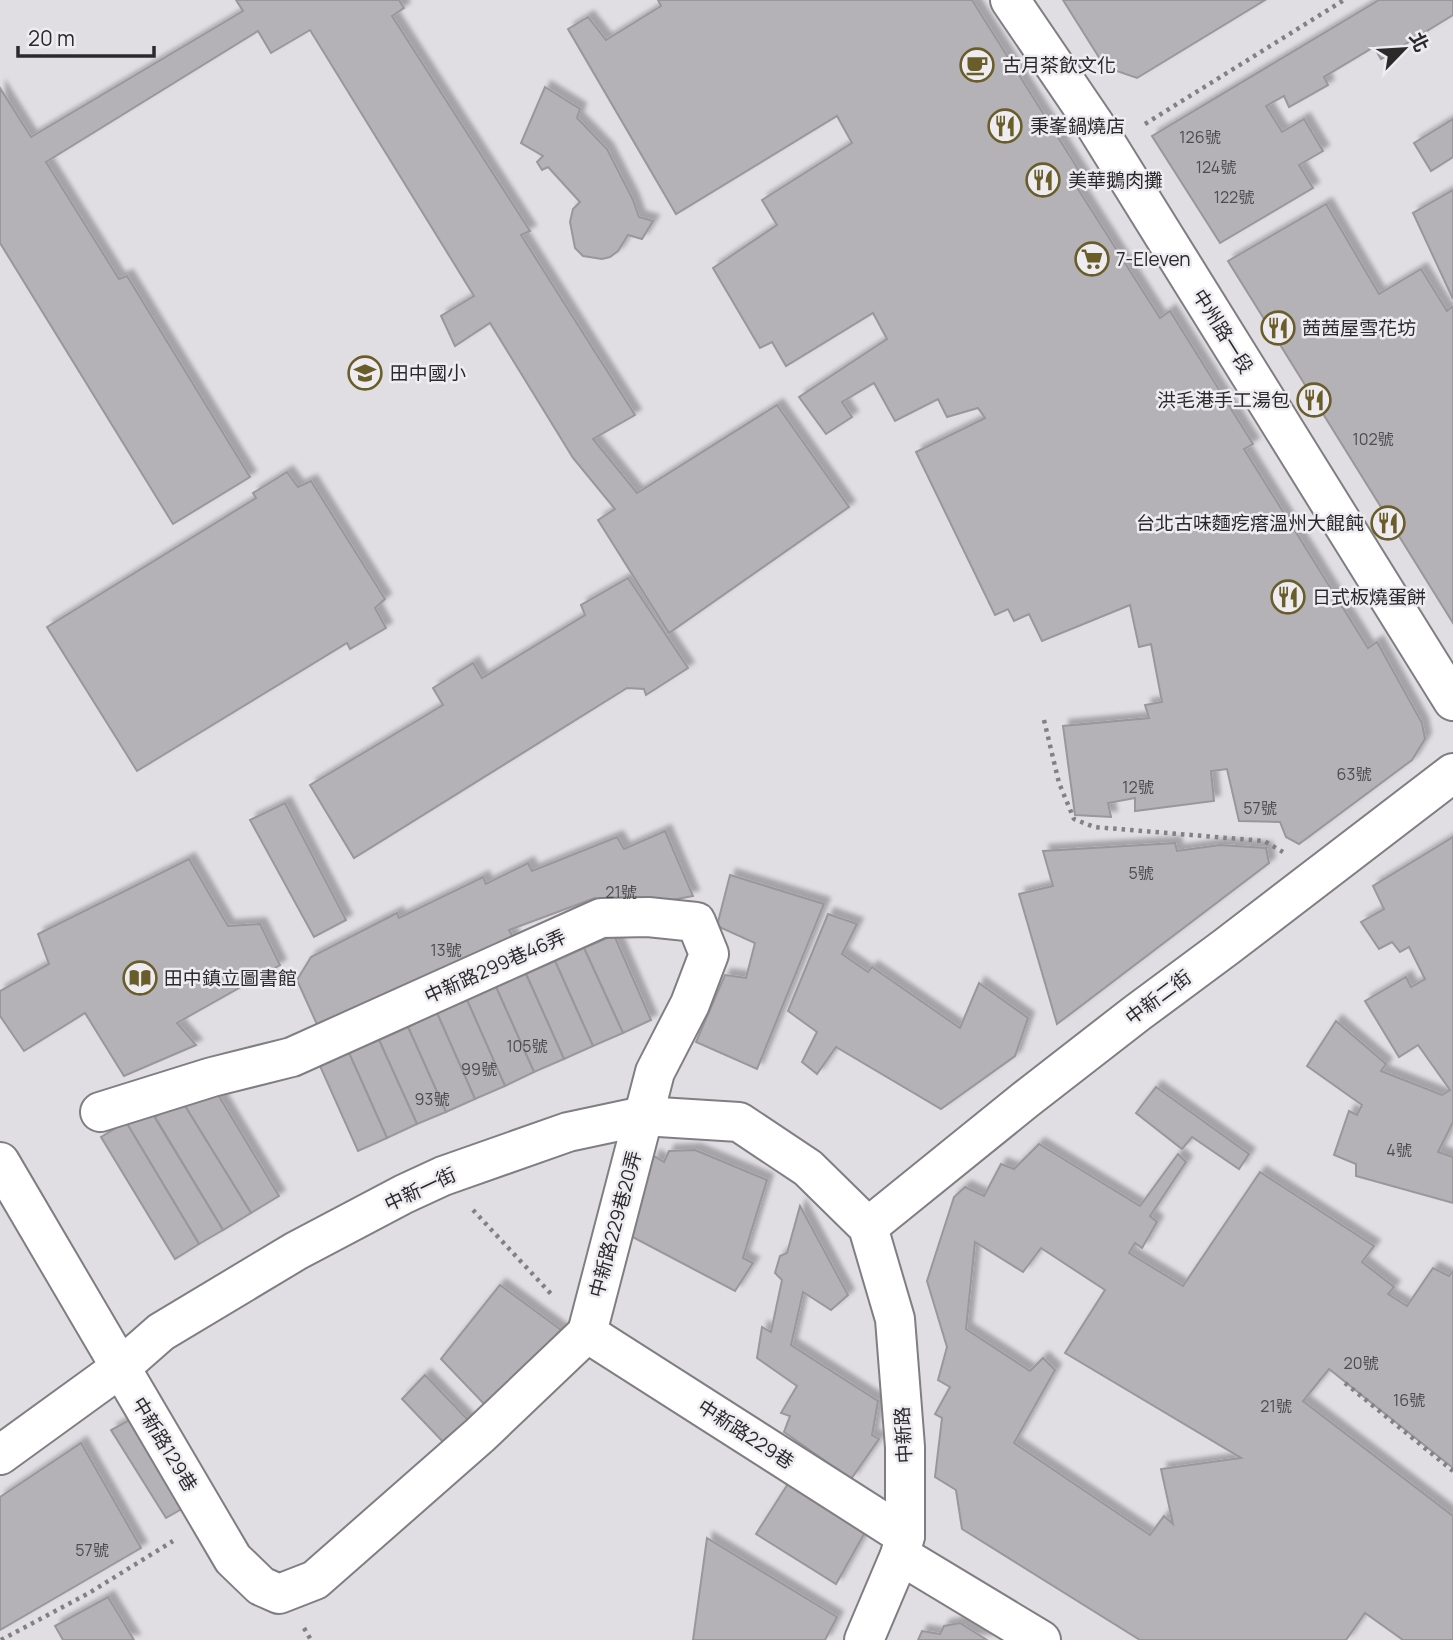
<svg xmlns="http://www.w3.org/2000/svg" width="1453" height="1640" viewBox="0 0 1453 1640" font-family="Manrope,'Noto Sans TC',sans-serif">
	<defs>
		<filter id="shadow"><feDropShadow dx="6" dy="-6" stdDeviation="2" flood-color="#0004"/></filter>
	</defs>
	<rect width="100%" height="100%" fill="#e1dee3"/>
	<g fill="#b4b2b7" stroke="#99979b" stroke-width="2" fill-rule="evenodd" filter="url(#shadow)">
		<path d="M236 0H399L404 8 392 16 530 231 521 235 635 415 593 439 637 493 777 405 849 507 669 633 598 520 615 509 573 458 490 323 455 346 441 316 474 296 310 30 271 53 258 31 46 162 119 279 127 276 250 477 173 524 0 243V88L31 137 243 11Z"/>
		<path d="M658 0H972L1088 185 1078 189 1160 318 1170 311 1253 444 1244 449 1368 648 1377 642 1422 723 1425 739 1412 760 1299 844 1286 837 1280 822 1239 821 1227 769 1211 771 1214 801 1135 811V798L1108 803 1111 817 1075 815 1063 726 1149 718 1145 705 1162 702 1151 644 1139 647 1130 605 1042 641 1029 614 1014 621 1008 609 995 615 916 452 985 418 978 408 947 417 938 399 895 421 874 383 842 402 852 417 826 434 799 397 887 339 873 313 786 366 772 342 760 348 713 268 777 225 762 200 852 143 837 116 676 214 568 29 588 17 606 40 661 6Z"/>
		<path d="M1063 0H1265L1137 78 1105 67Z"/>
		<path d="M1379 0H1453V15L1381 59 1374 47 1324 77 1328 85 1289 107 1284 96 1266 106 1282 132 1304 119 1323 151 1299 165 1313 188 1220 243 1152 136Z"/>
		<path d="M545 87 580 109 577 118 607 149 633 200 639 217 653 221 642 239 628 235 618 251 610 257 602 259 583 256 575 248 570 222 573 209 580 202 548 167 542 170 537 162 543 156 521 143Z"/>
		<path d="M1453 119V157L1431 171 1414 143Z"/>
		<path d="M1453 190V299L1413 213Z"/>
		<path d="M1326 204 1379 294 1421 269 1447 311 1453 306V623L1228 261Z"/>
		<path d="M287 472 298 487 311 481 385 599 375 608 386 628 350 649 347 643 137 771 47 627 256 498 253 493Z"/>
		<path d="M628 578 688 668 646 695 644 689 627 688 354 858 310 785 443 705 433 688 473 663 482 678 585 615 581 605Z"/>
		<path d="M285 803 346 920 314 937 250 820Z"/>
		<path d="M665 831 693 896 602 913 595 898 509 930 514 939 319 1029 297 980 311 957 397 913 399 918 483 877 486 884 528 863 532 871 617 837 624 849Z"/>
		<path d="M1453 837V1122L1438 1152 1453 1157V1203L1356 1176V1164L1334 1155 1349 1111 1357 1115 1362 1105 1307 1066 1336 1021 1386 1064 1381 1071 1442 1095 1450 1090 1418 1045 1399 1057 1365 1001 1406 977 1411 987 1425 979 1409 947 1400 952 1392 942 1379 949 1361 922 1384 909 1373 886Z"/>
		<path d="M1175 843 1177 851 1220 845 1266 848 1269 863 1057 1024 1019 894 1053 886 1043 851Z"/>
		<path d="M189 859 228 926 260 924 280 965 177 1023 196 1045 124 1076 85 1013 24 1051 0 1016V991L49 964 38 934Z"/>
		<path d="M730 875 824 904 757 1069 696 1042 725 975 746 978 755 943 717 926Z"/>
		<path d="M828 914 857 924 842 954 868 972 872 967 960 1028 979 983 1028 1018 1015 1056 941 1109 836 1047 817 1074 802 1062 817 1032 788 1011Z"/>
		<path d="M614 935 651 1020 623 1033 584 948Z"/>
		<path d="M584 948 623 1033 593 1046 555 961Z"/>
		<path d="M555 961 593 1046 564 1059 526 974Z"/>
		<path d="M526 974 564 1059 534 1072 496 987Z"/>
		<path d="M496 987 534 1072 505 1086 467 1000Z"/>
		<path d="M467 1000 505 1086 475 1099 437 1013Z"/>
		<path d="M437 1013 475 1099 446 1112 408 1027Z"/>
		<path d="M408 1027 446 1112 417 1124 379 1040Z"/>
		<path d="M379 1040 417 1124 387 1138 349 1053Z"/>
		<path d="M349 1053 387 1138 358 1151 320 1066Z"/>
		<path d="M211 1083 279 1196 251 1213 182 1101Z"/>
		<path d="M1156 1087 1249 1154 1239 1169 1192 1137 1182 1149 1136 1113Z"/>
		<path d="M182 1101 251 1213 223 1230 155 1117Z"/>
		<path d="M149 1108 223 1230 199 1244 126 1122Z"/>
		<path d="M126 1122 199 1244 175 1259 101 1137Z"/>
		<path d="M1039 1144 1140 1206 1178 1154 1186 1162 1150 1216 1157 1222 1142 1248 1135 1243 1129 1253 1183 1286 1260 1172 1374 1246 1362 1262 1394 1287 1388 1294 1407 1306 1433 1268 1449 1276 1453 1271V1468L1329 1369 1303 1401 1453 1516V1640H1403L1365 1613 1346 1640H1140L962 1529 956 1490 935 1477 942 1418 935 1414 950 1387 938 1380 947 1347 927 1281 954 1197 965 1187 984 1196 1001 1164 1014 1169ZM975 1242 1023 1272 1041 1248 1105 1290 1065 1353 1241 1458 1161 1469 1173 1524 1164 1516 1150 1535 1014 1443 1055 1370 1043 1358 1030 1371 966 1329Z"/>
		<path d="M695 1150 767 1180 743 1258 753 1263 735 1291 625 1233 654 1156 664 1162 669 1151Z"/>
		<path d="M800 1206 848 1295 831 1310 803 1292 791 1345 878 1401 872 1435 879 1439 851 1479 784 1432 790 1416 781 1413 797 1386 757 1358 762 1327 771 1332 782 1280 775 1273 780 1256 787 1253Z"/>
		<path d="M500 1285 568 1335 485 1405 441 1359Z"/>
		<path d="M425 1375 470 1422 447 1446 402 1399Z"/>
		<path d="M133 1418 192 1503 166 1518 111 1430Z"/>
		<path d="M81 1443 141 1548 0 1630V1497Z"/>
		<path d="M791 1479 868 1527 836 1584 756 1534Z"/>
		<path d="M707 1538 837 1617 825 1640H693Z"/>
		<path d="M108 1597 134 1640H63L55 1626Z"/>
		<path d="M960 1623 987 1640H918L922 1631 940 1634 944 1626Z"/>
	</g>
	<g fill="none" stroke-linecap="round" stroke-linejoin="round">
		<defs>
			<g id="minor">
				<path d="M1010 0 1095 125 1453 701"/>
				<path d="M100 1112 212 1077 292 1057 601 918 648 917 696 922 709 954 690 1004 655 1072 587 1333"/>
				<path d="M0 1162 233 1559 261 1586 279 1594 315 1580 480 1435 587 1333"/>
				<path d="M868 1227 1025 1100 1137 1013 1226 947 1453 773"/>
				<path d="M587 1333 905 1536"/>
				<path d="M0 1455 120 1368 161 1332 296 1251 404 1194 443 1176 568 1132 643 1116 739 1122 808 1168 868 1227 895 1319 905 1447V1536L900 1555 864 1640"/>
				<path d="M900 1555 1041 1640"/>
			</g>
		</defs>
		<use href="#minor" stroke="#807e82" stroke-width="42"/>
		<g stroke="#818082" stroke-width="4.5" stroke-dasharray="3.5 5" stroke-linecap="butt">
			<path d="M1145 124 1344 0"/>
			<path d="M1044 720 1059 783 1074 819 1094 827 1264 841 1283 852"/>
			<path d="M473 1210 553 1296"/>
			<path d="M1345 1383 1453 1471"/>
			<path d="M304 1628 311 1640"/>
			<path d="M1 1640 89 1593 173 1541"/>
		</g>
		<use href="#minor" stroke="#fff" stroke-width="38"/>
	</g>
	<defs>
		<symbol id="cafe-ring" viewBox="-11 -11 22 22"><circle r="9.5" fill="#eeecf0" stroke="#695d2a" stroke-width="1.5"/><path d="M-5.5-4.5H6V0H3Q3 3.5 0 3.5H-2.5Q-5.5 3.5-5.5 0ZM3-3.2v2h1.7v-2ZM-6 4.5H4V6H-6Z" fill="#695d2a"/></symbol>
		<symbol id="restaurant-ring" viewBox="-11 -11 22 22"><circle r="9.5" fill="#eeecf0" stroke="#695d2a" stroke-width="1.5"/><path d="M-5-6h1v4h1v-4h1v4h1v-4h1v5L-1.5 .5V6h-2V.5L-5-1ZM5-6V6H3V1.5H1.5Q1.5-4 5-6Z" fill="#695d2a"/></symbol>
		<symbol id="supermarket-ring" viewBox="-11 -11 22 22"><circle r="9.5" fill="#eeecf0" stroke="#695d2a" stroke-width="1.5"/><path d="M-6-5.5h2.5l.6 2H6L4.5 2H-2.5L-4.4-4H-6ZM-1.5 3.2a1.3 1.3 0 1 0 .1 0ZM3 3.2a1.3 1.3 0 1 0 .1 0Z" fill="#695d2a"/></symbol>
		<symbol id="school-ring" viewBox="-11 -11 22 22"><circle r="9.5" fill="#eeecf0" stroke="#695d2a" stroke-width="1.5"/><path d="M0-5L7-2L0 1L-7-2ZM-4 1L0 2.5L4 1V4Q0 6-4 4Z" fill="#695d2a"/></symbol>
		<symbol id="library-ring" viewBox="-11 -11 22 22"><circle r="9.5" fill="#eeecf0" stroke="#695d2a" stroke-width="1.5"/><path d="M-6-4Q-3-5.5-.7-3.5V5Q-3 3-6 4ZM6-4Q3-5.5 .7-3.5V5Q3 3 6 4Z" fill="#695d2a"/></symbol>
	</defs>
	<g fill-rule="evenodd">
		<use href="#cafe-ring" x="958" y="46" width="38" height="38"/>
		<use href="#restaurant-ring" x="986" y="107" width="38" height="38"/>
		<use href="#restaurant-ring" x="1024" y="161" width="38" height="38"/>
		<use href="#supermarket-ring" x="1073" y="240" width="38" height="38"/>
		<use href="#restaurant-ring" x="1259" y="309" width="38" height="38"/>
		<use href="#school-ring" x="346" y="354" width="38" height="38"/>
		<use href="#restaurant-ring" x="1295" y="381" width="38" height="38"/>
		<use href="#restaurant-ring" x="1369" y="504" width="38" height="38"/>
		<use href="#restaurant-ring" x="1269" y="578" width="38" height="38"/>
		<use href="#library-ring" x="121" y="959" width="38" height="38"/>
	</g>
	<g text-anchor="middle" stroke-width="5" stroke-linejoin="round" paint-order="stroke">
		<g font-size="16" fill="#4c4c4e">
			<text x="1200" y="143">126號</text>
			<text x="1216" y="173">124號</text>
			<text x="1234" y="203">122號</text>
			<text x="1373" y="445">102號</text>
			<text x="1354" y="780">63號</text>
			<text x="1138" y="793">12號</text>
			<text x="1260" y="814">57號</text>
			<text x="1141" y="879">5號</text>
			<text x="621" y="898">21號</text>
			<text x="446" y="956">13號</text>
			<text x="527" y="1052">105號</text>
			<text x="479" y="1075">99號</text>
			<text x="432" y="1105">93號</text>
			<text x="1399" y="1156">4號</text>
			<text x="1361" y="1369">20號</text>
			<text x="1409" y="1406">16號</text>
			<text x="1276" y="1412">21號</text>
			<text x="92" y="1556">57號</text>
		</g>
		<g font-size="19" fill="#2a2a2b" stroke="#eeecf0" text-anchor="start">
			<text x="1002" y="72">古月茶飲文化</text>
			<text x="1030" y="133">秉峯鍋燒店</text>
			<text x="1068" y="187">美華鵝肉攤</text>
			<text x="1116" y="266">7-Eleven</text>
			<text x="1302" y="335">茜茜屋雪花坊</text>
			<text x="390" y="380">田中國小</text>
			<text x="1290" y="407" text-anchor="end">洪毛港手工湯包</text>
			<text x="1364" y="530" text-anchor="end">台北古味麵疙瘩溫州大餛飩</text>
			<text x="1312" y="604">日式板燒蛋餅</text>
			<text x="164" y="985">田中鎮立圖書館</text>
		</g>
		<g font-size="19" fill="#2a2a2b" stroke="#eeecf0">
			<text transform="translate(1223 331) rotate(58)" y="7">中州路一段</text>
			<text transform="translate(495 966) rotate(-24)" y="7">中新路299巷46弄</text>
			<text transform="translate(1158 997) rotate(-37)" y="7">中新二街</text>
			<text transform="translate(420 1189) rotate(-25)" y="7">中新一街</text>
			<text transform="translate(615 1224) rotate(-75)" y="7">中新路229巷20弄</text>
			<text transform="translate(746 1434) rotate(33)" y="7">中新路229巷</text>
			<text transform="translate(903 1435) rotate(-93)" y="7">中新路</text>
			<text transform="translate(165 1444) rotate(59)" y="7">中新路129巷</text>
		</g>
	</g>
	<g transform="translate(1404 49) rotate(65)" stroke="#eeecf0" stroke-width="5" paint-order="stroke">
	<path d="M0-5L12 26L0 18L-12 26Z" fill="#2a2a2b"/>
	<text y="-10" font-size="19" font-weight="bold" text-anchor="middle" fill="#2a2a2b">北</text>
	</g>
	<path d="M18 46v10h136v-10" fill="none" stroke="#2a2a2b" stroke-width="3.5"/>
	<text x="28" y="46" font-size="21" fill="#2a2a2b" stroke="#eeecf0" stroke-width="5" paint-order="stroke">20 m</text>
</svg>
